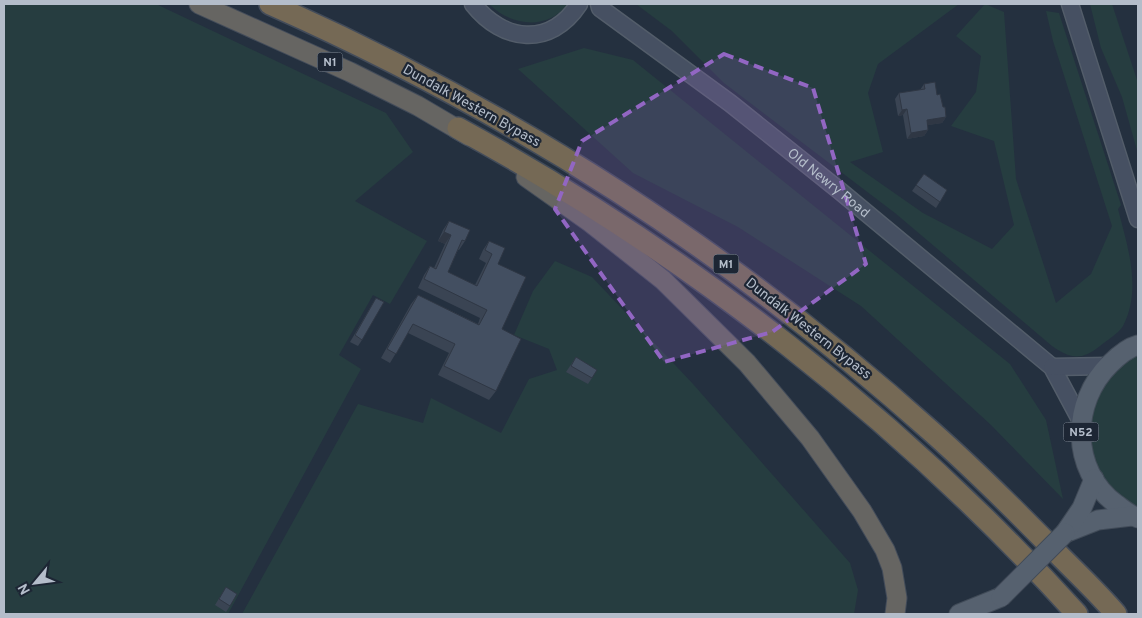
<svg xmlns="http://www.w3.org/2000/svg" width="1142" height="618" viewBox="0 0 1142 618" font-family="Overpass,sans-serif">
	<rect width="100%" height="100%" fill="#24303f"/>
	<g fill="#263d40">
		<path d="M4 4H156L386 113 413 152 355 201 427 241 390 304 373 295 339 355 361 369 228 614H4Z"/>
		<path d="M489 4H568C547 31 511 26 489 4Z"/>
		<path d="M636 4H959L878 64 868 93 883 152 850 162 923 213 992 249 1014 225 994 141 951 126 976 92 981 56 956 36 985 4 1004 12 1016 179 1056 303 1091 274 1112 226 1053 41 1046 11 1059 13 1121 205 1118 209C1128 248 1142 289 1123 326 1118 334 1107 340 1100 346 1081 361 1071 359 1052 346L895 213 724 83 672 31Z"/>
		<path d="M1090 4H1112L1138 83V154L1122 97 1101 48Z"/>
		<path d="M584 48 633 60 1010 364 1046 420 1063 499 991 425 861 306 738 227 633 173 518 69Z"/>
		<path d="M555 261 592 277 693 384 850 563 858 590 854 614H242L358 404 423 423 431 398 501 433 529 379 557 370 549 349 514 335 533 291Z"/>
		<path d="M1138 354V506C1125 502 1114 491 1106 480 1072 435 1092 380 1138 354Z"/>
	</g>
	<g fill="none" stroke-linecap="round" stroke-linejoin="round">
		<defs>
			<g id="secondary">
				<path d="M473 4C503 42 550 48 579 4"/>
				<path id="s1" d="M599 4 600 8 730 103 840 191 1052 367 1082 423"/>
				<path d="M1070 4 1138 219"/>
				<path d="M1052 367 1108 366"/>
			</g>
			<g id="primary">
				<path d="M1138 345C1127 348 1118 356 1110 364 1071 402 1070 470 1116 504 1123 509 1130 515 1138 518"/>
				<path d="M1065 533 1098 520 1132 516"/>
				<path d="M1065 533 1082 508 1094 479"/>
				<path d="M959 614 1001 597"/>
			</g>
			<g id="trunk">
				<path d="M199 4 350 72 418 106 469 136"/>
				<path d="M526 177 591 223 663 280 747 363 810 438 862 511 885 550 892 568 897 598 895 614"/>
			</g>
			<g id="motorway">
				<path d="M270 4C516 113 732 253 932 432 977 472 1019 514 1061 557 1080 576 1099 594 1116 614"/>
				<path d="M458 128C689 254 900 419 1077 614"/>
			</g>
		</defs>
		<use href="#secondary" stroke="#535d6a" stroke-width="19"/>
		<use href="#primary" stroke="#414b58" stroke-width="21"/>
		<use href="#trunk" stroke="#434c5a" stroke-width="21"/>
		<use href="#motorway" stroke="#434c5a" stroke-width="24"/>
		<use href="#secondary" stroke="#465062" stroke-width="16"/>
		<use href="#primary" stroke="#56616f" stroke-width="19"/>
		<use href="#trunk" stroke="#666562" stroke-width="19"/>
		<use href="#motorway" stroke="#756955" stroke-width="21"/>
		<defs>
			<path id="primary-bridge" d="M1001 597 1065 533"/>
		</defs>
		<use href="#primary-bridge" stroke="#414b58" stroke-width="21" stroke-linecap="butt"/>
		<use href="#primary-bridge" stroke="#56616f" stroke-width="19"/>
	</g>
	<g fill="#3a4453">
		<path d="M924 84 937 95 946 117 942 123 928 125V130L924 136 907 139 903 115 898 116 895 99 899 93 920 90Z"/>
		<path d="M924 174 947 190 936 208 912 191Z"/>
		<path d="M449 221 465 241 459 250H458L448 272 475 285 486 263 479 259 483 250 489 241 498 264 502 329 496 391 489 400 438 375 449 353 408 333 390 363 381 358 411 304 418 295 478 324 480 318 418 288 424 275 430 266 434 268 445 244 438 241 443 230Z"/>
		<path d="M376 298 362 340 358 346 350 342Z"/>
		<path d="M576 357 592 378 588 384 566 372Z"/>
		<path d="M226 587 230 606 226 612 215 605Z"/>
	</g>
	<g fill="#2f3744">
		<path d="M907 109 903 115 898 116 902 110Z"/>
		<path d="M946 117 942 123 923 126 927 120Z"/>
		<path d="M928 130 924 136 907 139 911 133Z"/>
		<path d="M444 232 451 235 445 244 438 241Z"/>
	</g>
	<g fill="#434f61" stroke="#2f3744">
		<path d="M935 82 937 95 940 94 943 107H945L946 117 927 120 928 130 911 133 907 109 902 110 899 93 925 89 924 84Z"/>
		<path d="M924 174 947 190 940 202 916 185Z"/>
		<path d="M449 221 470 230 465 241 462 240 448 272 477 286 492 254 485 250 489 241 505 248 498 264 526 277 502 329 521 339 496 391 444 366 455 344 413 324 396 354 387 349 418 295 479 325 487 310 424 279 430 266 436 269 451 235 444 232Z"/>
		<path d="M376 298 384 302 362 340 355 335Z"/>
		<path d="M576 357 597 370 592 378 571 366Z"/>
		<path d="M226 587 237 594 230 606 219 599Z"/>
	</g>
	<path fill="#9266c3" fill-opacity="0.2" stroke="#9266c3" stroke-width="4" stroke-dasharray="10 6" stroke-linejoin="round" d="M724 54 813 88 866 264 772 332 664 362 555 209 582 141Z"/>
	<g text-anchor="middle" stroke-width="4.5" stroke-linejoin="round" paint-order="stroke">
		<g fill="#1d2634" stroke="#87909d" stroke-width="1">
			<rect x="317.5" y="52.5" width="25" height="19" rx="4"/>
			<rect x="713.5" y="254.5" width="25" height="19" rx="4"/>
			<rect x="1063.5" y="422.5" width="35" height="19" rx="4"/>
		</g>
		<g font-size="12" font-weight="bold" fill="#b4bdca">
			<text x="330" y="66">N1</text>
			<text x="726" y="268">M1</text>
			<text x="1081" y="436">N52</text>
		</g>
		<g font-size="14" fill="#b4bdca" stroke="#1d2634">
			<text transform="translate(472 105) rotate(29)" y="5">Dundalk Western Bypass</text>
			<text dy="5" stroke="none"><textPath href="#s1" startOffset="292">Old Newry Road</textPath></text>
			<text transform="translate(809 328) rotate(38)" y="5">Dundalk Western Bypass</text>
		</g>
	</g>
	<rect width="1142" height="618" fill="none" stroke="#b4bdca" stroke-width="10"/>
	<g transform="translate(35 583) rotate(241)" stroke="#1d2634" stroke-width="4" paint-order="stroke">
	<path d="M0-4L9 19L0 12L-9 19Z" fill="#b4bdca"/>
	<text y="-8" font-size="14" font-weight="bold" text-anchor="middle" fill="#b4bdca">N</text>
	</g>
</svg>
